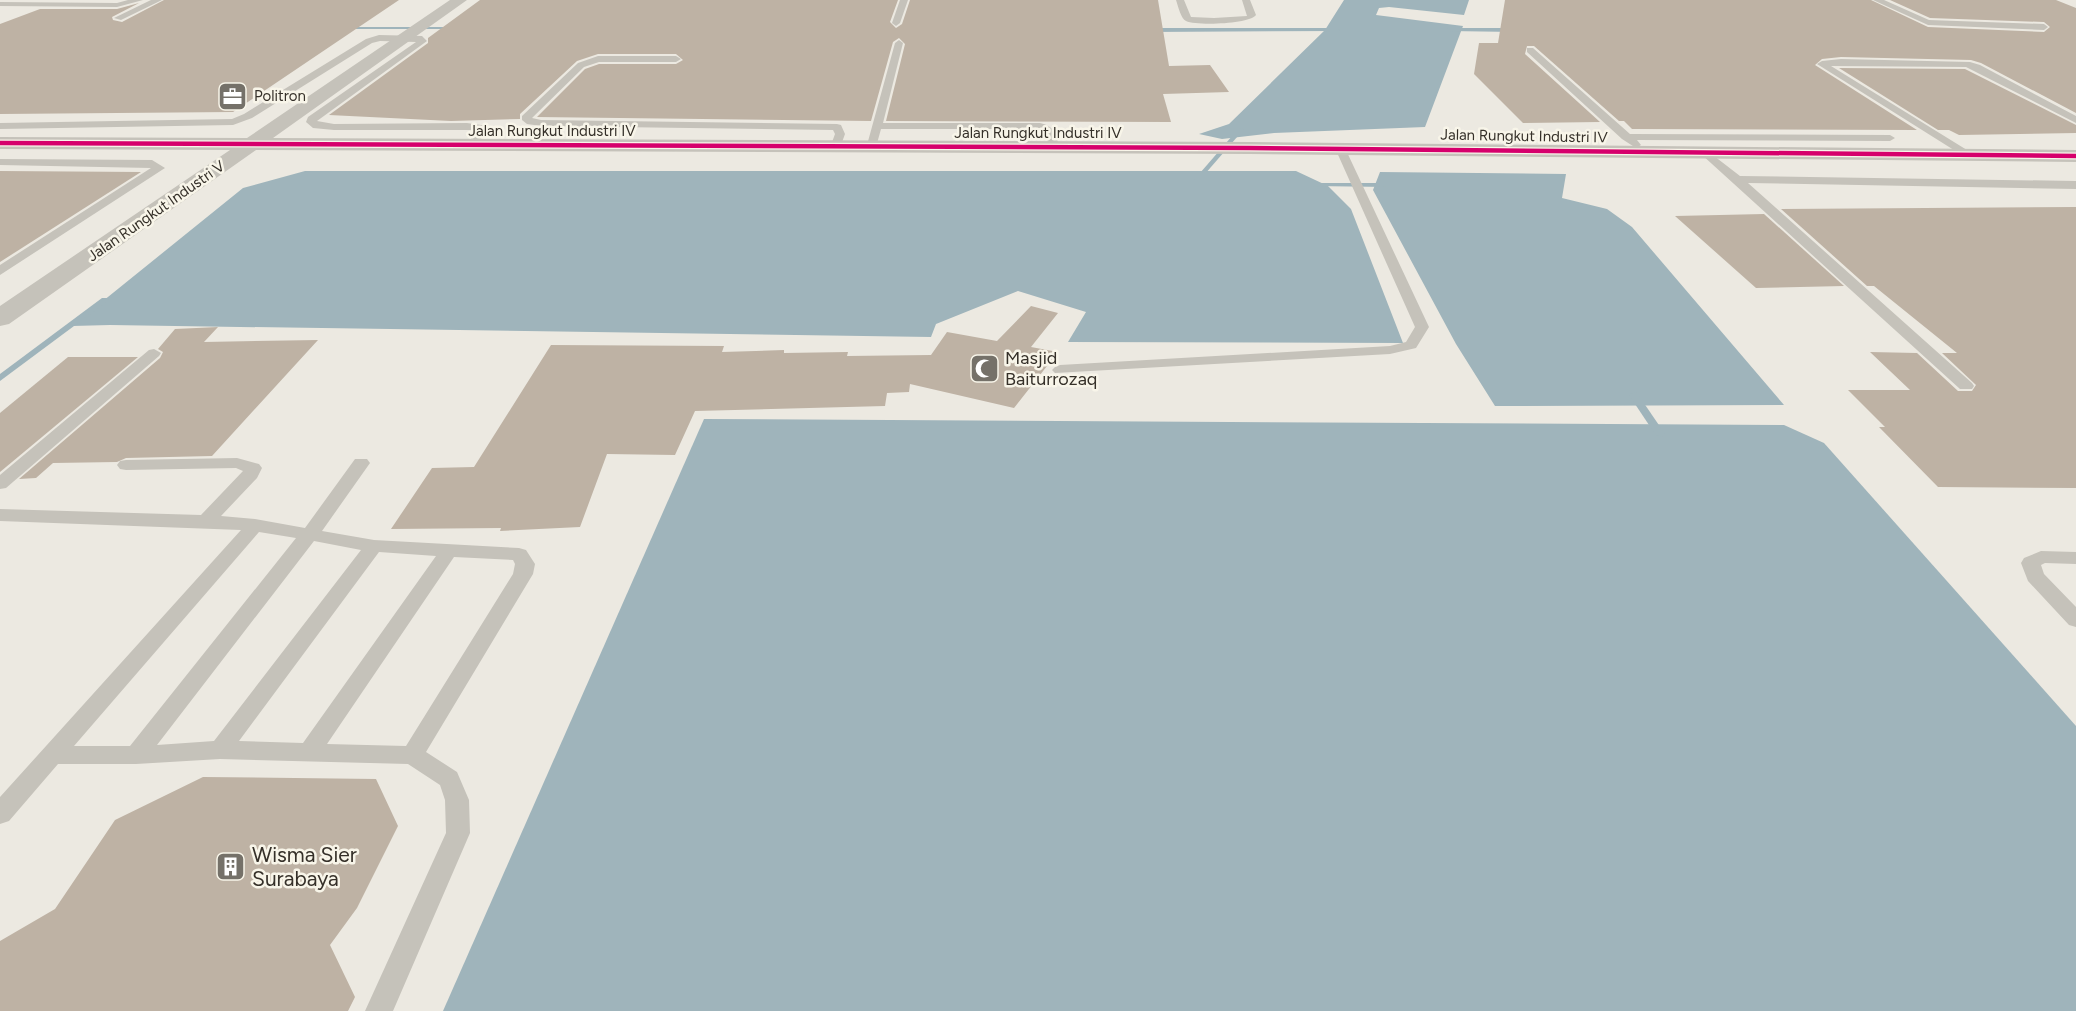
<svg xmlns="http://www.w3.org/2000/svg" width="2076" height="1011" viewBox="0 0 2076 1011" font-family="Figtree,sans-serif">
	<rect width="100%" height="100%" fill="#ece9e1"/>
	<g fill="#9fb4bb">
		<path d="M1344 0H1469L1464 15 1389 7 1379 8 1376 15 1463 26 1425 127 1274 133 1222 139 1199 134 1229 124 1325 30Z"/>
		<path d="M305 171H1296L1328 186 1351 209 1403 343 1068 342 1086 312 1018 291 936 324 931 337 110 325 72 326 243 188Z"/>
		<path d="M1380 172 1566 174 1562 198 1607 209 1632 227 1784 405 1495 406 1456 344 1373 190Z"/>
		<path d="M704 419 1784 425 1824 443 2076 726V1011H443Z"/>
	</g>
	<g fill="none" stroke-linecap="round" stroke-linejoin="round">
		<g fill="#9fb4bb" fill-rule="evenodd">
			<path d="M342 27H456L458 28 456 29H340Z"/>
			<path d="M1338 28 1340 31 1149 32 1146 30 1149 28Z"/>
			<path d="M1447 28H1515L1518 30 1515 32 1449 31Z"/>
			<path d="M1239 128 1244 129 1198 182H1194V180Z"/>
			<path d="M1310 183H1389L1392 185 1389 187 1312 186 1310 185Z"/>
			<path d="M102 298H108L109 300 0 381V374Z"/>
			<path d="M1634 392 1637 393 1665 434 1663 436 1660 437 1655 434 1629 395Z"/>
		</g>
	</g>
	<g fill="#beb2a4">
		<path d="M164 0H399L233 112 0 114V24L40 9H117L139 3 112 17 113 20 122 22Z"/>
		<path d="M480 0H898L890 22 896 28 902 24 910 0H1158L1169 66 1210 65 1229 92 1163 94 1171 122 886 121 905 44 899 38 893 42 871 121 537 117 585 69 599 64H676L683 60 676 54H598L577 61 520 114V119L451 121 329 115 428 43V38Z"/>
		<path d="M1505 0H1871L1928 27 2044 32 2050 27 2044 22 1930 18 1890 0H2056L2076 8V113L1981 63 1971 60 1841 57 1822 59 1815 65 1917 130 1632 129 1624 121H1619L1534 46H1527L1525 54 1600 122 1523 123 1474 74 1479 43H1498Z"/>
		<path d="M1839 68 1965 69 2076 125V133L1959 135 1949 130H1938Z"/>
		<path d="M0 171 141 172 0 262Z"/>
		<path d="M2076 207V488L1938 487 1879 427H1885L1848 390H1910L1870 352 1917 353 1958 391H1972L1976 385 1942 353H1957L1874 286H1867L1781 209Z"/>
		<path d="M1764 214 1844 286 1756 288 1675 216Z"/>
		<path d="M1031 306 1058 313 1031 347 1058 352 1014 408 910 384 909 392 887 393 885 406 695 411 675 455 607 454 580 527 500 531 501 528 391 529 432 468 474 467 551 345 724 346 722 352 784 350V353L848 352 847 356 931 355 947 332 997 341Z"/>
		<path d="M218 327 204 342 318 340 212 456 126 458 117 462 53 463 36 478 19 479 160 358 163 352 158 349 175 329Z"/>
		<path d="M68 357H138L0 472V413Z"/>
		<path d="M203 777 376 779 398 826 357 908 330 945 355 997 348 1011H0V941L55 909 115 820Z"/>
	</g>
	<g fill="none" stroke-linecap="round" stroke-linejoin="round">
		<g fill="#c5c2ba" fill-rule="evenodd">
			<path d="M128 0H143L117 7 0 6V2L117 3Z"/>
			<path d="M151 0H162L121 20 114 18Z"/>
			<path d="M900 0H908L900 23 896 26 892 23Z"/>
			<path d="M1176 0H1184L1191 17 1214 18 1247 16 1242 0H1250L1256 15C1250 24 1197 26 1186 21 1181 19 1178 6 1176 0Z"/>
			<path d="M1873 0H1884L1929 20 2044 24 2048 27 2044 30 1928 25Z"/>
			<path d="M379 35 422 36 427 41 317 121 334 124 467 123 488 126 489 128 476 146H468L467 144 477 130H334L313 128 306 122 308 117 416 42 380 41 372 43 252 118 233 125 0 129V123L232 119 244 114 366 39Z"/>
			<path d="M899 40 903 43 883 123H1040C1053 126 1058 133 1058 146L1057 148H1049L1046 134 1039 129H881L876 147H868L867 145 895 43Z"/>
			<path d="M1527 48H1533L1630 134 1890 135 1895 138 1890 141 1637 140 1641 145 1636 148 1622 139 1527 52Z"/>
			<path d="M598 56H676L681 59 676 62H599L584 67 532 118 541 120 837 124 841 125 845 134 841 145 836 148 831 145 835 134 833 130 541 126 527 124 522 120V116L578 63Z"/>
			<path d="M1841 59 1970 62 1980 65 2076 116V123L1966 67 1831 66 1975 155 1973 157H1965L1817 64 1822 61Z"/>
			<path d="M1340 145 1345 148 1429 327 1416 348 1390 354 1055 373 1052 370 1055 367 1060 365 1390 346 1406 342 1415 327 1335 148Z"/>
			<path d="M1705 149 1740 176 2076 181V189L1748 183 1972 383 1974 386 1972 389H1960L1701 154 1699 152Z"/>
			<path d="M0 159 152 160 165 168 0 275V265L151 168 0 165Z"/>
			<path d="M154 349 161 353 159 356 6 488 0 489V475L149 350Z"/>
			<path d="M237 458 259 464 262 468 257 478 221 516 255 519 305 528 355 459H367L370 463 322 531 374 540 519 548 526 550 535 564 533 574 426 752 457 772 469 800 470 833 393 1011H365L446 833 445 800 440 785 408 764 220 759 136 764H58L9 821 0 824V797L241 530 0 521V509L201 515 243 471 236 468 126 470 120 469 117 465 120 461 126 460ZM259 532 296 538 130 746H74ZM314 541 361 550 214 741 157 745ZM379 552 436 556 303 743 239 741ZM454 557 513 560 515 564 513 574 406 746 327 744Z"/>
			<path d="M2041 551 2076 552V564L2045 563 2041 565 2044 574 2076 607V627L2069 625 2028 581 2021 563 2024 558Z"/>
		</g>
		<path fill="#c5c2ba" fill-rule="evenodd" d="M450 0H467L273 138 1250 142 2076 150V162L1250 154 256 150 9 324 0 326V306L230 150 0 149V137L247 138Z"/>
		<defs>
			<path id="cycleway" d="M0 143 1250 148 2076 156"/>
		</defs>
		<use href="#cycleway" stroke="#f8f5e9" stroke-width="7"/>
		<use href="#cycleway" stroke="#d6006c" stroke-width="4.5"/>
	</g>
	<defs>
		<symbol id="office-square" viewBox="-11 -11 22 22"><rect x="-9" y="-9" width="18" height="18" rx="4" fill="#757169" stroke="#f8f5e9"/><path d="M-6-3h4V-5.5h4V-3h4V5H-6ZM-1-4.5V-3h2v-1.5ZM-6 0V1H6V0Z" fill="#fff"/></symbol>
		<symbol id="mosque-square" viewBox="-11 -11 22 22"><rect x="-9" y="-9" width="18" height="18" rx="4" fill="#757169" stroke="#f8f5e9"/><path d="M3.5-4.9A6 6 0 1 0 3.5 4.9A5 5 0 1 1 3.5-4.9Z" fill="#fff"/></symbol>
		<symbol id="building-square" viewBox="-11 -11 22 22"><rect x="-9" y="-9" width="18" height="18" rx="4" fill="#757169" stroke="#f8f5e9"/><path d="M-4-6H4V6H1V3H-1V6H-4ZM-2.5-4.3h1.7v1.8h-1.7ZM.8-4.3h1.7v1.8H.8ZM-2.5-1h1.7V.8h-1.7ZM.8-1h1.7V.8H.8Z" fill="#fff"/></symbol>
	</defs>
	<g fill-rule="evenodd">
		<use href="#office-square" x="216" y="80" width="33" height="33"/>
		<use href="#mosque-square" x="968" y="352" width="33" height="33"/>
		<use href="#building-square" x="214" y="850" width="33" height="33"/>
	</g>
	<g text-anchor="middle" stroke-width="5" stroke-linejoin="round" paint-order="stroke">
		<g font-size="15" fill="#353029" stroke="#f8f5e9" text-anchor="start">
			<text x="254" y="101">Politron</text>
		</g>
		<g font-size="15" fill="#353029" stroke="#f8f5e9">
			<text x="552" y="136">Jalan Rungkut Industri IV</text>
			<text x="1038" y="138">Jalan Rungkut Industri IV</text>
			<text transform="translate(1524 136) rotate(1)" y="5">Jalan Rungkut Industri IV</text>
			<text transform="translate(156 211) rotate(-35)" y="5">Jalan Rungkut Industri V</text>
		</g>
		<g font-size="18" fill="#353029" stroke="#f8f5e9" text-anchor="start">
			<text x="1005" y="364">Masjid<tspan x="1005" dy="21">Baiturrozaq</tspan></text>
		</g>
		<g font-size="21" fill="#353029" stroke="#f8f5e9" text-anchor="start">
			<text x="252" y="862">Wisma Sier<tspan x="252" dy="24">Surabaya</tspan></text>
		</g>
	</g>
</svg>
